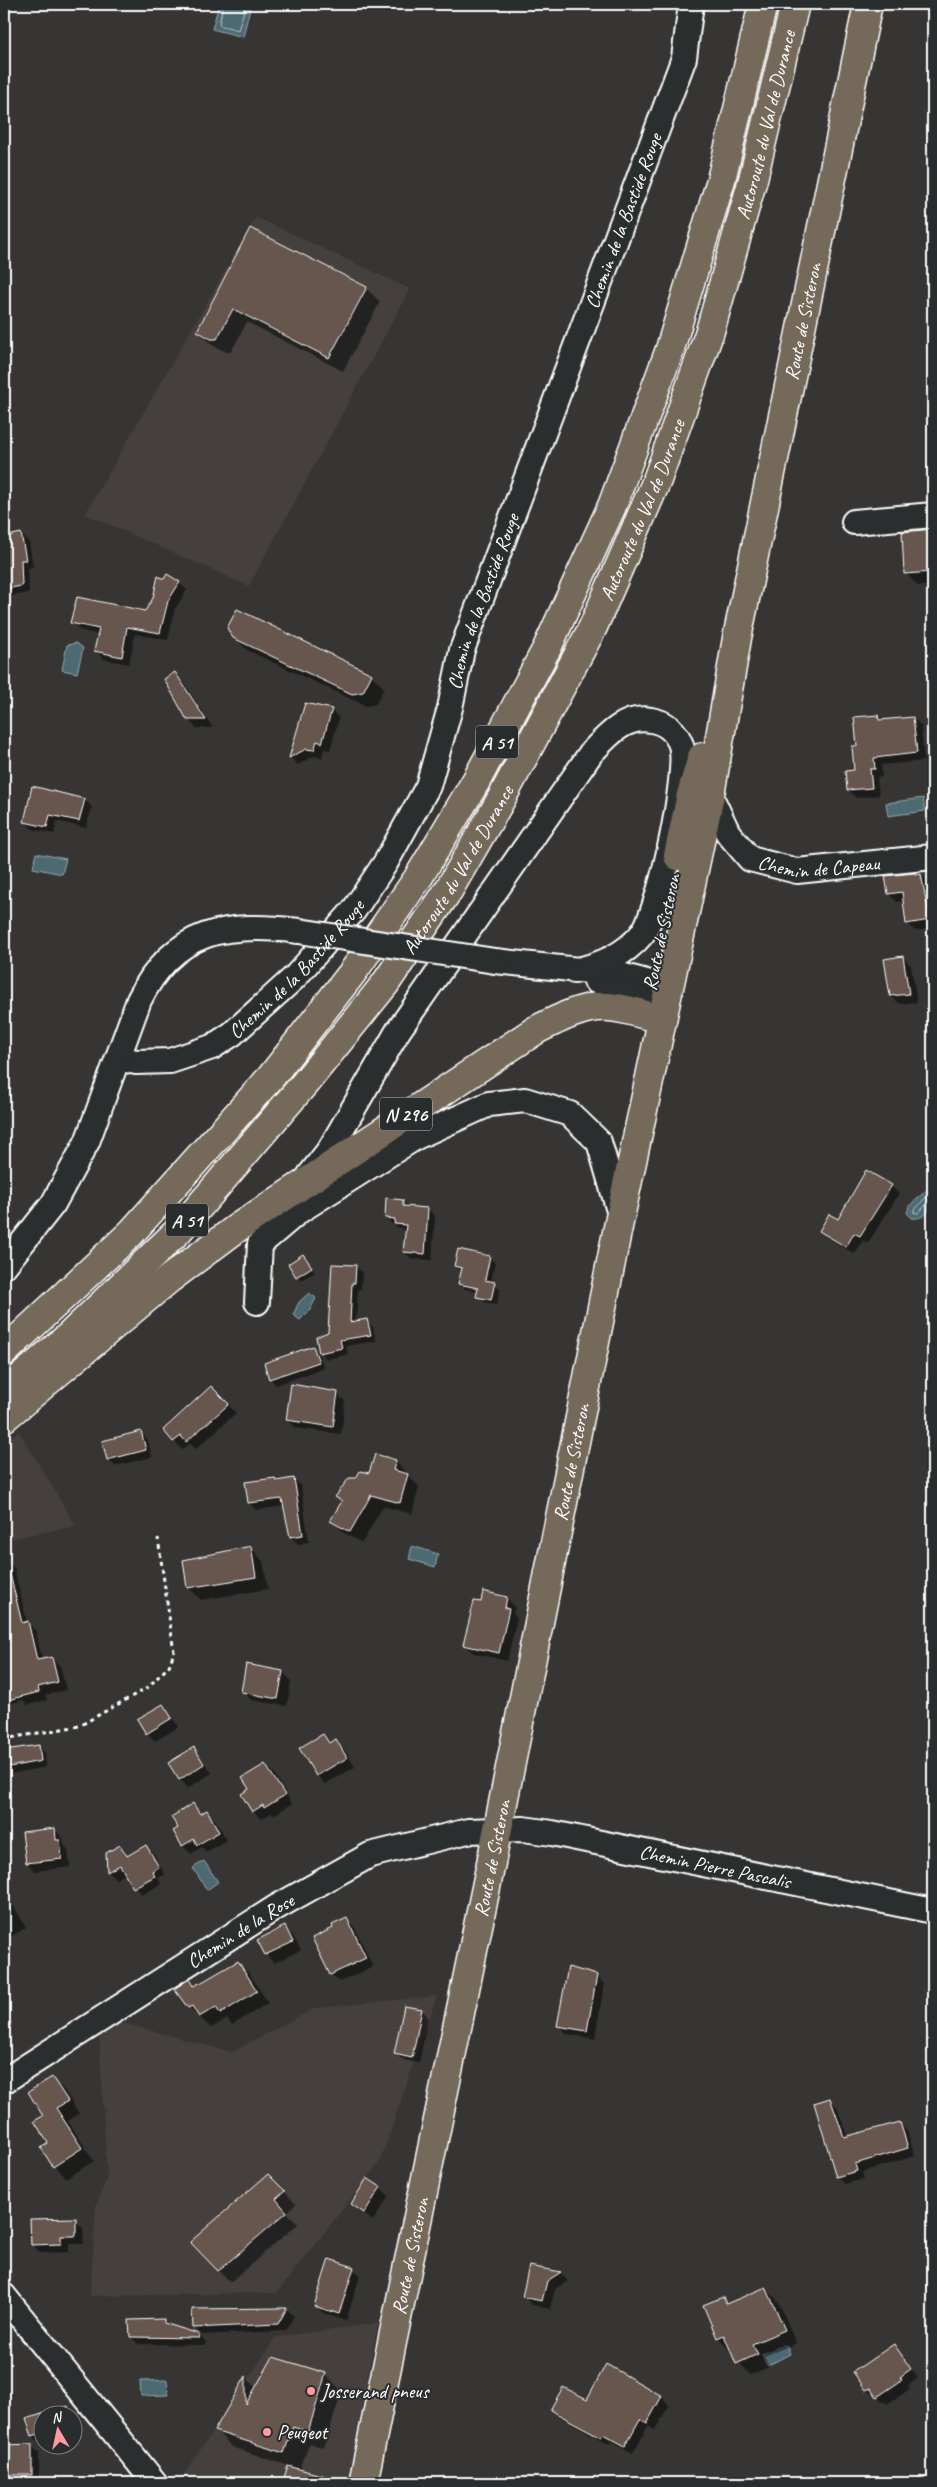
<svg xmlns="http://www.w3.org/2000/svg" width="937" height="2487" viewBox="0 0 937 2487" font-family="Caveat,sans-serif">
	<rect width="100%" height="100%" fill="#363534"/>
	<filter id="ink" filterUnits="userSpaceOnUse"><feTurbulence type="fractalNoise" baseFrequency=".02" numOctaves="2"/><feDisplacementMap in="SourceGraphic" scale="10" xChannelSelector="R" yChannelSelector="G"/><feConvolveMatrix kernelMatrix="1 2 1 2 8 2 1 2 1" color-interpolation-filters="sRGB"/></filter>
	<g filter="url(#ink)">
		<g fill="#443f3c">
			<path d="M256 217 410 289 249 586 85 514Z"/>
			<path d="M19 1431 76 1526 4 1540V1442Z"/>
			<path d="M437 1996 380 2162 277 2293 90 2296 96 2205 107 2177 99 2034 119 2022 232 2052 315 2008Z"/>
			<path d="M378 2323 347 2483H178L276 2337Z"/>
		</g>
		<g fill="#4e6a73" stroke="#95a6ab">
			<path d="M219 4H251L243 37 212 29Z"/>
			<path d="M76 643 83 648 77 673 62 670 67 645Z"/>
			<path d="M923 798 925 811 888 816 886 803Z"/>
			<path d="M36 853 66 859 62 874 33 868Z"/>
			<path d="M928 1189 933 1192C933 1205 928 1220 912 1218L907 1213 909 1206C912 1204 926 1190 928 1189Z"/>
			<path d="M309 1293 316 1298 310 1310 300 1320 293 1315 299 1302Z"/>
			<path d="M412 1546 438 1554 435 1567 409 1559Z"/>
			<path d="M204 1861 218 1882 207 1890 193 1868Z"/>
			<path d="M784 2345 787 2346 790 2354 767 2366 762 2354Z"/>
			<path d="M167 2380 168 2395 141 2396 140 2381Z"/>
		</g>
		<g fill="#0007">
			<path d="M251 229 366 288 380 302 343 371 247 322 231 352H226L212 345 198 331Z"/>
			<path d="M929 282H933V326L926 319Z"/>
			<path d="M933 530V585L918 586 906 573 903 533Z"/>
			<path d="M21 534 29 542 33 567 28 568 29 593 4 597V538Z"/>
			<path d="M165 580 179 583 187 590 175 609 168 640 135 634 129 664 104 659 96 651 100 635 79 630 72 622 145 613Z"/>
			<path d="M234 637 371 675 384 688 376 704 366 706 247 650Z"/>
			<path d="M175 674 183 682 213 728H196L188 719Z"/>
			<path d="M306 704 331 710 339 718 330 750 324 749 322 758 314 756 298 765 290 757Z"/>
			<path d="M878 716 883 721 913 718 921 726 924 761 881 765 882 777H877L879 795 856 798 848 790 855 771 858 747Z"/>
			<path d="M85 800 92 807 86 828 57 821 54 834 32 829 25 822Z"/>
			<path d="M921 875 929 883 933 907V928L915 931 907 923 904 901 897 902 889 894Z"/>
			<path d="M903 957 911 966 917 1002 900 1004 891 996Z"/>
			<path d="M891 1186 899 1194 868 1243 863 1240 855 1254 829 1239 821 1230Z"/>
			<path d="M403 1201 410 1208 428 1209 435 1216 432 1260 412 1259 405 1252 406 1231 393 1225 386 1218Z"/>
			<path d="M303 1256 315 1272 301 1280 290 1264Z"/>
			<path d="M490 1257 495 1263 491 1282 500 1289 497 1305 484 1302 478 1297 479 1292 465 1289 460 1283 462 1272 455 1266Z"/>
			<path d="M356 1266 362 1273 361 1289H358L356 1322 366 1321 373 1327 376 1341 346 1346 348 1354 327 1359 320 1353Z"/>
			<path d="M313 1347 319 1354 324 1368 276 1385 270 1378Z"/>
			<path d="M211 1388 236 1413 196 1449 190 1444 182 1450 165 1430Z"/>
			<path d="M337 1394 345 1401 341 1434 295 1428 287 1420Z"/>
			<path d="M141 1433 148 1440 152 1457 115 1466 108 1459Z"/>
			<path d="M395 1461 419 1487 412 1514 383 1506 362 1543 344 1533 332 1521 342 1502 337 1497 357 1480Z"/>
			<path d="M294 1479 301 1486 309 1542 298 1544 291 1537 285 1506 256 1510 249 1503 275 1480 277 1482Z"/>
			<path d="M251 1548 263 1561 268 1589 201 1600 189 1588 184 1561Z"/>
			<path d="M6 1560 14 1568 27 1622 36 1631 42 1660 52 1658 60 1666 66 1690 45 1695 47 1700 28 1705 23 1700 9 1704 4 1699V1670L9 1668 4 1646V1562Z"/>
			<path d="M507 1598 515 1607 513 1614 517 1618 507 1661 473 1653 465 1645 482 1603Z"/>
			<path d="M283 1672 291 1681 287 1706 251 1700 243 1692Z"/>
			<path d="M163 1705 179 1727 155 1741 147 1733Z"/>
			<path d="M323 1735 331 1743 336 1740 344 1749 355 1767 325 1784 317 1776 301 1748Z"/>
			<path d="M38 1746 45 1753 46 1767 9 1774 12 1793 6 1794 11 1840 4 1841V1751Z"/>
			<path d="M194 1749 212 1773 188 1788 180 1779Z"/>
			<path d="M265 1765 274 1773 292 1804 273 1815 271 1813 261 1819 253 1811 251 1789Z"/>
			<path d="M193 1805 201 1813 206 1812 215 1820 227 1840 206 1852 202 1847 191 1854 183 1846 179 1829Z"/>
			<path d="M54 1829 63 1838 64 1845 68 1850 70 1867 35 1871 27 1863Z"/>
			<path d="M120 1847 129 1857 146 1847 154 1854 165 1875 158 1878 161 1884 142 1895 126 1873 116 1879 109 1872 107 1854Z"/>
			<path d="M4 1889 26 1928 7 1939 4 1936Z"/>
			<path d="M347 1919 355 1928 373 1967 339 1982 331 1974 335 1929Z"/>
			<path d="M285 1928 293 1936 301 1950 274 1963 266 1955Z"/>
			<path d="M238 1962 250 1974 268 2003 232 2025 227 2019 211 2028 189 2007 188 1981 194 1987Z"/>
			<path d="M596 1976 604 1984 595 2039 567 2034 559 2025Z"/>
			<path d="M422 2010 428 2017 419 2063 402 2060 396 2054Z"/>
			<path d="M52 2079 65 2091 79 2114 68 2121 94 2161 67 2178 54 2166 44 2116Z"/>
			<path d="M829 2099 837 2107 848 2138 900 2123 907 2131 915 2156 862 2172 864 2179 845 2184 837 2176Z"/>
			<path d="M4 2136 10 2147 4 2150Z"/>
			<path d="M268 2175 296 2204 287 2212 298 2224 230 2282 219 2270Z"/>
			<path d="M380 2188 389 2196 373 2221 352 2204Z"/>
			<path d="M75 2220 83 2228 84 2244H69V2252L40 2253 32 2244Z"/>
			<path d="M530 2267 560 2273 568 2281 555 2289 550 2309 532 2305 524 2297Z"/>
			<path d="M353 2269 360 2276 346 2321 323 2313 316 2306Z"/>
			<path d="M766 2288 778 2301 796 2343 764 2356 769 2367 750 2375 718 2337 722 2298 728 2304Z"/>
			<path d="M287 2309 294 2316 285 2331 202 2335 194 2327 193 2310Z"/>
			<path d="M164 2320 169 2326 199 2335 206 2342 205 2345 138 2344 131 2337Z"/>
			<path d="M893 2345 918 2378 908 2386 910 2389 887 2404 867 2389Z"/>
			<path d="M606 2366 662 2397 669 2405 655 2430 648 2426 633 2453 611 2441 609 2444 560 2417 552 2409 587 2400Z"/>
			<path d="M325 2374 342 2391 324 2448 309 2443 300 2471 316 2481V2483H284L289 2466 232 2447 215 2430 247 2378 257 2388Z"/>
			<path d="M42 2415V2442L40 2443 33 2436 28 2419Z"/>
			<path d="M31 2445 39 2453V2483H4V2446Z"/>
		</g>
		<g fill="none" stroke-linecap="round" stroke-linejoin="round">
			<g stroke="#b8c3c7" stroke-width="1">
				<path d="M223 4 219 25 238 30 246 4"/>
				<path d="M933 1196H927L913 1212 918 1213 927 1204 933 1202"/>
			</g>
		</g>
		<g fill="#66574e" stroke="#fff">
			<path d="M250 228 367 287 329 358 233 309 217 339H211L197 331Z"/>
			<path d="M933 529V572L904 574 902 532Z"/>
			<path d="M21 533 26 560H21L22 586 4 589V537Z"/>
			<path d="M167 574 180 582 168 601 160 633 127 627 122 657 94 651 99 629 70 623 77 597 145 611 153 598 158 576 164 579Z"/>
			<path d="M237 609 372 674 363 692 352 694 233 638 227 628Z"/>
			<path d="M175 672 206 720H187L164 679Z"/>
			<path d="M305 703 332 709 322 743 317 741 314 750 306 749 289 758Z"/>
			<path d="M878 715 879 720 913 717 917 753 874 758 875 769H870L872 788 847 790 845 771 854 770 852 746H857L854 717Z"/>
			<path d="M32 786 85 799 79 821 50 815 47 827 24 822Z"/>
			<path d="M915 873 916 875 921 874 930 920 906 924 902 892 888 894 885 876Z"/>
			<path d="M903 956 909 994 890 996 884 959Z"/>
			<path d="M866 1170 892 1185 860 1236 854 1233 846 1247 819 1231 829 1214 838 1219Z"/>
			<path d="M386 1198 403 1200V1206L428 1208 425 1254 403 1252 406 1225 394 1224 395 1219 385 1218Z"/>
			<path d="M458 1249 490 1256 485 1280 495 1282 491 1300 476 1297 478 1288 458 1284 462 1268 454 1266Z"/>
			<path d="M303 1254 312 1267 296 1277 288 1264Z"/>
			<path d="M332 1264 356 1265 355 1283H352L350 1322 367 1319 371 1335 340 1340 342 1348 319 1353 316 1337 328 1332Z"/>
			<path d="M313 1346 319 1362 269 1379 264 1363Z"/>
			<path d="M291 1384 338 1392 333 1427 286 1420Z"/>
			<path d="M211 1386 229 1404 186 1442 181 1436 173 1442 163 1430Z"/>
			<path d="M141 1431 146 1450 107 1460 102 1441Z"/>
			<path d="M375 1454 396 1460 393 1470 408 1474 400 1503 371 1495 350 1532 330 1521 342 1501 335 1497 349 1478H356L360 1471 369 1473Z"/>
			<path d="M275 1478 276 1481 294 1478 303 1535 290 1537 282 1499 248 1503 245 1482Z"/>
			<path d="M251 1546 256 1577 187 1588 183 1560Z"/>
			<path d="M4 1574H10L22 1623 28 1621 37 1660 52 1657 58 1682 38 1687 39 1692 4 1701Z"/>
			<path d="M483 1591 507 1597 505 1608 509 1609 499 1653 463 1645 474 1601 481 1602Z"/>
			<path d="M246 1664 283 1671 278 1699 241 1692Z"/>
			<path d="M163 1704 172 1718 146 1734 137 1719Z"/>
			<path d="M323 1734 329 1743 336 1739 347 1758 316 1776 299 1748Z"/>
			<path d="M39 1745 41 1761 4 1768V1750Z"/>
			<path d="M194 1747 204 1764 179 1780 168 1763Z"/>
			<path d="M265 1764 285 1795 264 1808 263 1805 252 1812 241 1794 249 1789 242 1778Z"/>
			<path d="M193 1803 200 1814 207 1810 219 1832 197 1845 194 1839 182 1846 173 1831 178 1828 171 1817Z"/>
			<path d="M55 1828 56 1840H60L62 1859 26 1863 22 1832Z"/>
			<path d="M120 1845 127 1856 146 1845 159 1867 152 1871 155 1876 133 1888 120 1865 107 1872 106 1853Z"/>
			<path d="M347 1918 366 1958 330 1975 312 1938 333 1928 332 1925Z"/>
			<path d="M285 1926 293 1942 265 1955 257 1940Z"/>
			<path d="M238 1961 257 1991 220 2014 216 2007 199 2017 192 2006 188 2008 174 1989 189 1979 193 1986 202 1982Z"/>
			<path d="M568 1967 597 1975 587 2031 557 2026Z"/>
			<path d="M404 2006 422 2009 412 2058 394 2054Z"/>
			<path d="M52 2077 68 2101 56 2108 82 2148 53 2167 41 2148 48 2143 34 2121 43 2116 28 2092Z"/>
			<path d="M830 2098 844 2137 900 2122 908 2148 855 2164 857 2171 836 2177 814 2103Z"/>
			<path d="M268 2174 285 2191 276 2199 287 2212 218 2271 190 2242Z"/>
			<path d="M367 2178 381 2187 364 2213 351 2204Z"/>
			<path d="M76 2218V2236H61V2244L31 2245 30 2219Z"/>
			<path d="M329 2259 354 2267 339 2314 314 2306Z"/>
			<path d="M529 2266 561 2272 547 2281 542 2301 522 2297Z"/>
			<path d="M766 2287 785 2330 752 2344 758 2354 736 2364 724 2335 717 2338 703 2305 723 2297 726 2304Z"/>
			<path d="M287 2308 278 2324 193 2328 192 2309Z"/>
			<path d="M164 2319V2323L199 2334V2338L130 2337 129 2320Z"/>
			<path d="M894 2344 911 2369 900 2377 902 2380 877 2397 871 2388 866 2390 853 2372Z"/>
			<path d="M273 2357 326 2373 308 2432 293 2427 284 2453 214 2431 246 2376V2404Z"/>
			<path d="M606 2364 662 2396 647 2423 640 2419 625 2446 603 2434 601 2437 550 2410 563 2387 587 2399Z"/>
			<path d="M68 2406 71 2414H42V2433L32 2436 26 2419Z"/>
			<path d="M32 2444V2475H4V2445Z"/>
			<path d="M288 2466 332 2478 331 2483H282Z"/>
		</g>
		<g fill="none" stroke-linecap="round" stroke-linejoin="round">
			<defs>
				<g id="minor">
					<path d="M854 522 933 515"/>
					<path id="s1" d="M710 795 728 833 750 859 797 871 933 857"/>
					<path d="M495 961 617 974 669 988"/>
					<path d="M596 981 665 1009"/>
					<path id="s2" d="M118 1058 136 1062 170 1061 212 1047 232 1034 295 977 354 910 386 862 428 786 450 708 462 650 684 58 691 4"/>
					<path d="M309 1176 330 1149 398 1031 591 753C607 736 625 715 651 720 665 722 676 731 681 745 689 773 660 911 642 934 624 956 600 965 574 971"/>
					<path d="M4 1266 53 1204 87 1142 139 1000C174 929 227 922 299 931"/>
					<path d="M257 1302 260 1244 299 1211 416 1137 489 1104 525 1100 570 1114 599 1142 619 1211"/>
					<path id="s3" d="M4 2081 275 1908 370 1855 468 1831 523 1829 552 1833 933 1911"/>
					<path d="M4 2296 155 2483"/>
				</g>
				<g id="major">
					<path d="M678 856 691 795 702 757"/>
					<path id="s4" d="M363 2483 490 1868 617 1232 710 795 737 638 868 4"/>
				</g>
				<g id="highway">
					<path d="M4 1352 131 1233 271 1077 353 972 418 878 476 781 547 648 612 506 670 349 721 180 763 4"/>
					<path id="s5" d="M4 1392 69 1336 179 1230 305 1083 385 984 448 891 499 803 593 627 657 480 710 331 753 179 795 4"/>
					<path d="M4 1418 169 1279 237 1228 536 1030C594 1001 601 1001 662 1020"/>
				</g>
			</defs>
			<use href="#minor" stroke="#fff" stroke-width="28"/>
			<use href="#major" stroke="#fff" stroke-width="31"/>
			<use href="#highway" stroke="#fff" stroke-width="31"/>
			<path stroke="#fff" stroke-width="3" stroke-dasharray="4 4" stroke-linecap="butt" d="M4 1739 79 1726 147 1688 169 1666 174 1652 158 1538"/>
			<use href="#minor" stroke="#2a2d2e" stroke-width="24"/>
			<use href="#major" stroke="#746a5a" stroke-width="28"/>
			<use href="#highway" stroke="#746a5a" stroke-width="28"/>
			<defs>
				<path id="minor-bridge" d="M299 931 495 961"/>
			</defs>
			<use href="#minor-bridge" stroke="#fff" stroke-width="28" stroke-linecap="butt"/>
			<use href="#minor-bridge" stroke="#2a2d2e" stroke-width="24"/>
		</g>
	</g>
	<g fill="#ff9aa2" stroke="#2a2d2e" stroke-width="2">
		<circle cx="311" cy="2391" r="5"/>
		<circle cx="267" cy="2432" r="5"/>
	</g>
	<g text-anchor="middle" stroke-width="4" stroke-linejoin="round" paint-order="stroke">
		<g fill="#2a2d2e" stroke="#bfc0c0" stroke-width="1">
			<rect x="476" y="725.5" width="42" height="33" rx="4"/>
			<rect x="380" y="1097.5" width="52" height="33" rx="4"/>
			<rect x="166" y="1203.5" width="42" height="33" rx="4"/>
		</g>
		<g font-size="19" font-weight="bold" fill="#fff">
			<text x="497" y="749">A 51</text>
			<text x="406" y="1121">N 296</text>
			<text x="187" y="1227">A 51</text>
		</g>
		<g font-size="20" fill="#fff" stroke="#2a2d2e">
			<text dy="7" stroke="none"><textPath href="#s5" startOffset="1505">Autoroute du Val de Durance</textPath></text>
			<text dy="7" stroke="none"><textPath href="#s2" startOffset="1038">Chemin de la Bastide Rouge</textPath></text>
			<text dy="7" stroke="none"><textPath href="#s4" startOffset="2206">Route de Sisteron</textPath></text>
			<text dy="7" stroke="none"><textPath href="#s5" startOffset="1100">Autoroute du Val de Durance</textPath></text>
			<text dy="7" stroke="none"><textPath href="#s2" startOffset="632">Chemin de la Bastide Rouge</textPath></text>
			<text dy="7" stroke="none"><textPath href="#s1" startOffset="146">Chemin de Capeau</textPath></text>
			<text dy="7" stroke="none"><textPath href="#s5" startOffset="695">Autoroute du Val de Durance</textPath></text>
			<text transform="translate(661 932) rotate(-78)" y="7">Route de Sisteron</text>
			<text dy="7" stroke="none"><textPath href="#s2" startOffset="212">Chemin de la Bastide Rouge</textPath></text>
			<text dy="7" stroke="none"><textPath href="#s4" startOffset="1042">Route de Sisteron</textPath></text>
			<text dy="7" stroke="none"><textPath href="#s4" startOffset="638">Route de Sisteron</textPath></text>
			<text dy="7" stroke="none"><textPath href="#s3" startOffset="782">Chemin Pierre Pascalis</textPath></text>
			<text dy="7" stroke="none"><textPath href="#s3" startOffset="280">Chemin de la Rose</textPath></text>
			<text dy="7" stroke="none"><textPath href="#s4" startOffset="232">Route de Sisteron</textPath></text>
		</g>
		<g font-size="20" fill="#fff" stroke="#2a2d2e" text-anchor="start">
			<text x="321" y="2398">Josserand pneus</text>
			<text x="277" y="2439">Peugeot</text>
		</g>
	</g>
	<rect width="937" height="2487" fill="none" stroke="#2a2d2e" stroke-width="20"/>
	<rect x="10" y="10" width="917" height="2467" fill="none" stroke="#fff" stroke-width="2" filter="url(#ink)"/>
	<g transform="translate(58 2430) rotate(351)"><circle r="24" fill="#2a2d2e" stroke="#7f8182"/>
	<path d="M0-4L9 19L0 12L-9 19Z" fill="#ff9aa2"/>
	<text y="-8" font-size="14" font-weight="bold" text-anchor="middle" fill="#ffffff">N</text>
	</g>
</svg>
